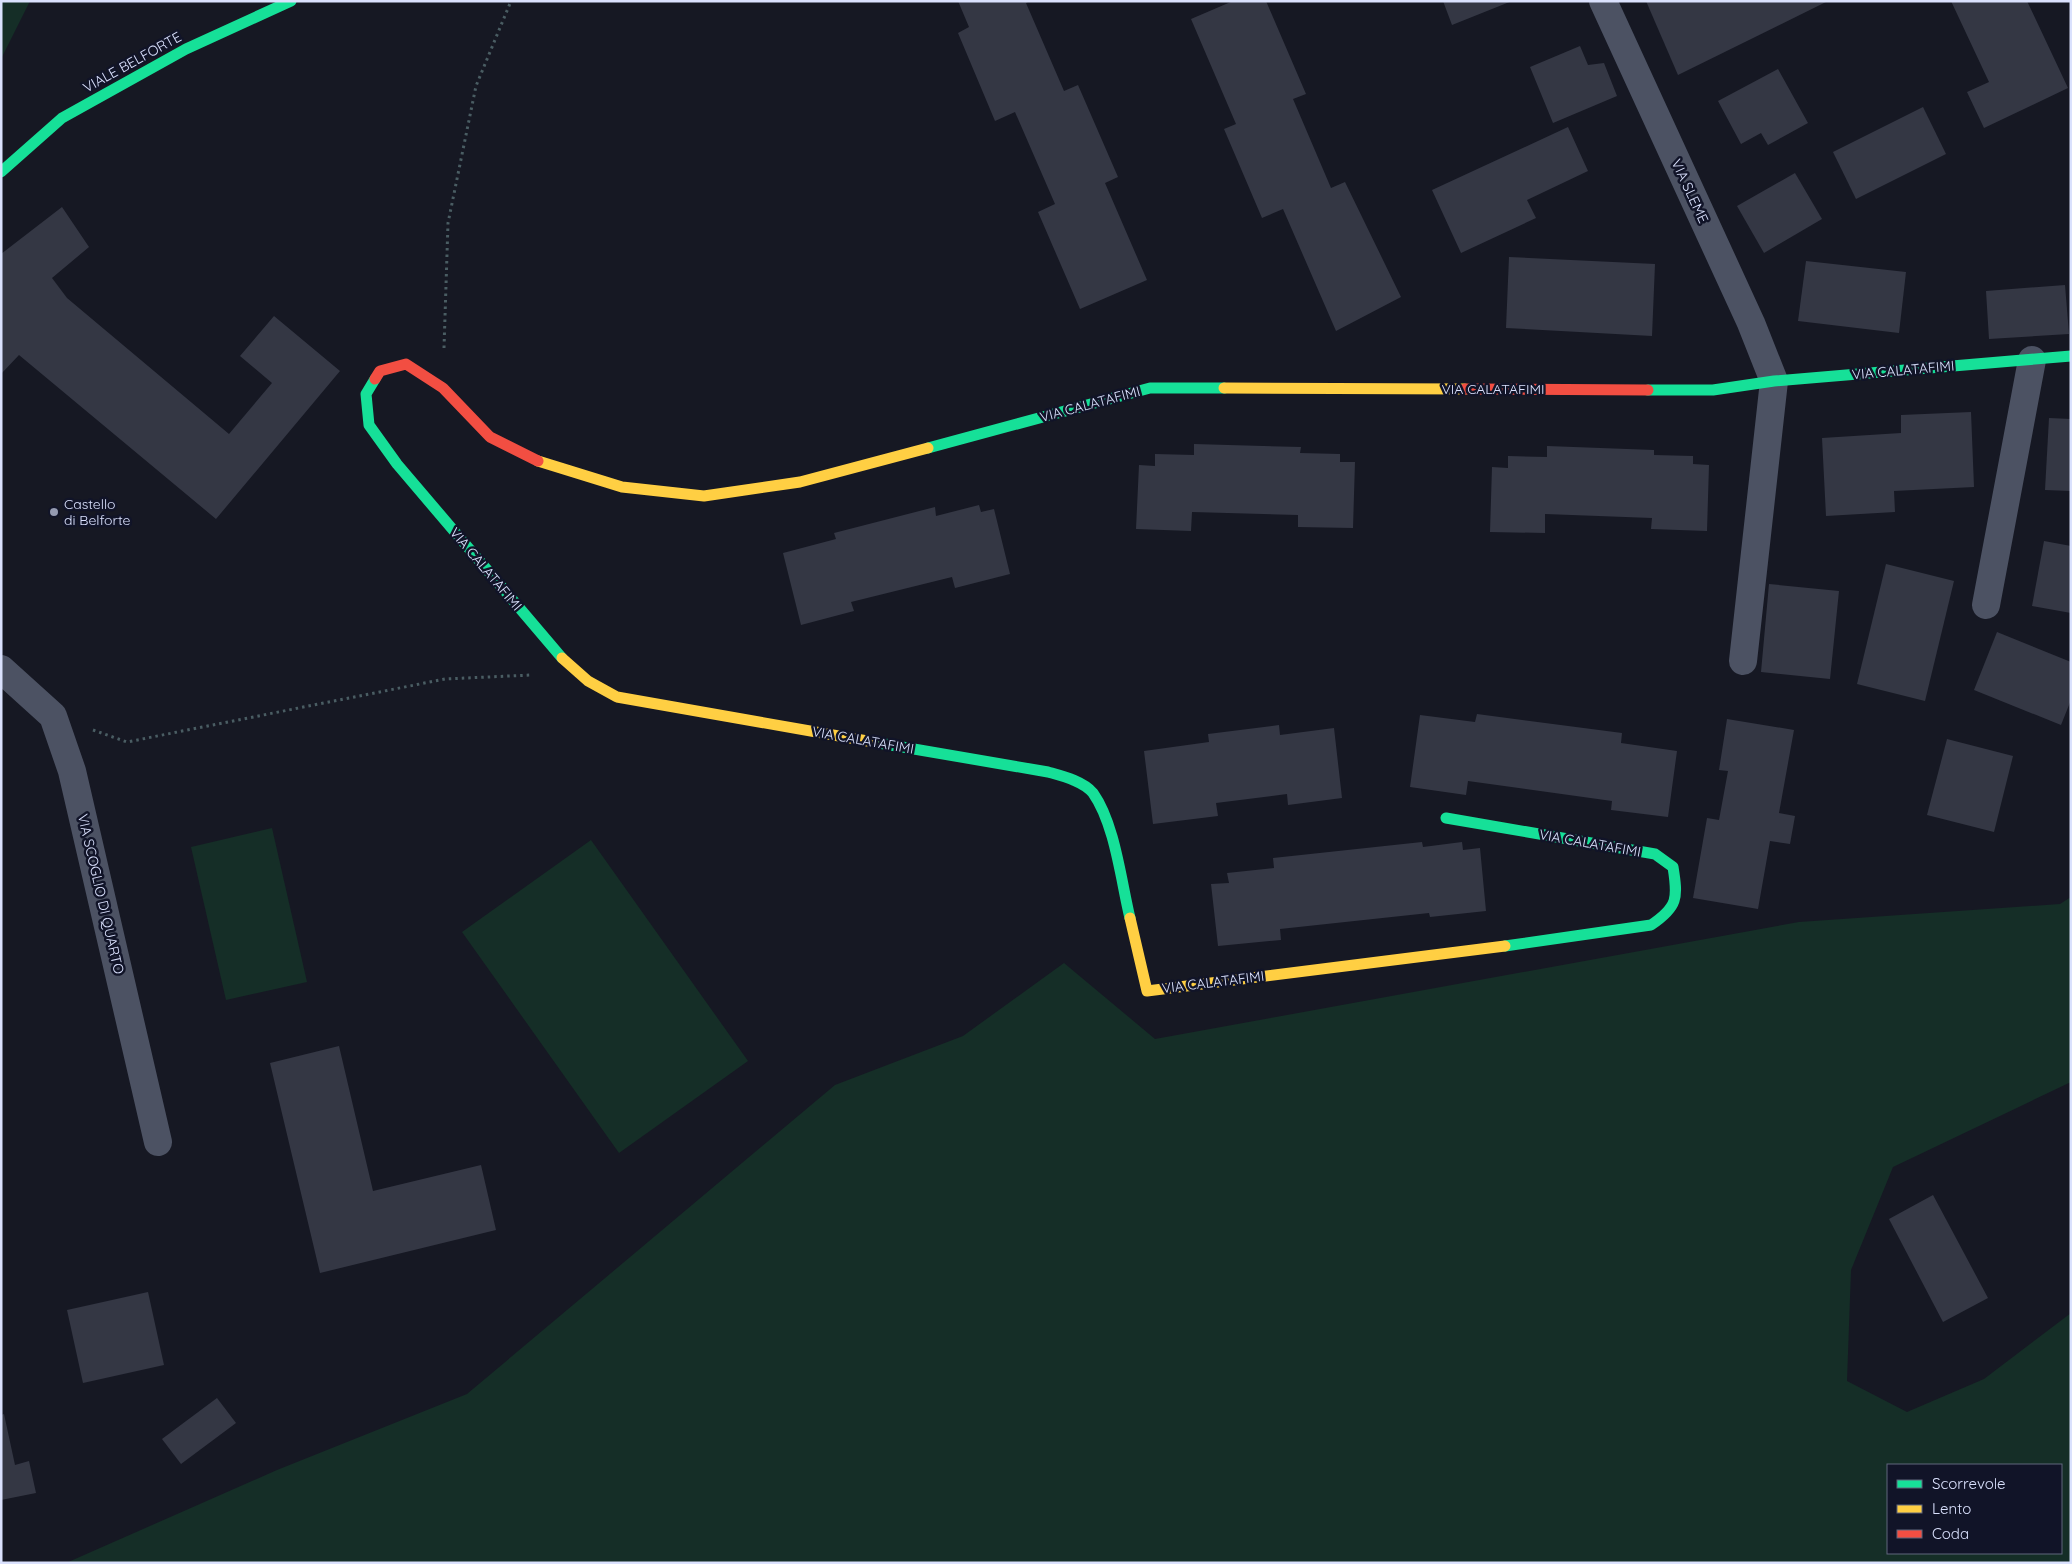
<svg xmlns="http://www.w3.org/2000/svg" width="2072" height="1564" viewBox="0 0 2072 1564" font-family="Quicksand,sans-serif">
	<rect width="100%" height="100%" fill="#161823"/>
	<g fill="#152e27" fill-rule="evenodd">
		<path d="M1 1H30L1 59Z"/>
		<path d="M272 828 307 982 226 1000 191 847Z"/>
		<path d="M591 840 748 1061 619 1153 462 932Z"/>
		<path d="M2071 897V1082L1893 1167 1851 1270 1847 1381 1907 1412 1984 1379 2071 1313V1563H66L277 1470 467 1394 835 1085 963 1036 1064 963 1155 1039 1799 922 2060 904ZM1888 1465H2061V1553H1888Z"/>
	</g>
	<g fill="#343744">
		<path d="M958 1H1030L1026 3 1064 91 1078 85 1118 177 1105 183 1147 280 1080 309 1038 212 1055 204 1015 112 995 121 958 33 969 27Z"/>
		<path d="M1233 1H1266L1306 94 1293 99 1331 188 1345 182 1401 297 1336 331 1283 209 1262 218 1224 129 1236 124 1191 19Z"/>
		<path d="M1443 1H1512L1452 25Z"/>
		<path d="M1646 1H1828L1678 75Z"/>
		<path d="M1951 1H2027L2068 88 1984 128 1967 92 1989 82Z"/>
		<path d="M1580 46 1588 65 1604 63 1617 96 1553 123 1530 67Z"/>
		<path d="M1778 69 1808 123 1768 145 1761 133 1741 144 1718 101Z"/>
		<path d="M1923 107 1946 154 1856 199 1833 152Z"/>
		<path d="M1568 127 1588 171 1527 200 1536 218 1461 253 1432 190Z"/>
		<path d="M1795 173 1822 219 1764 253 1737 206Z"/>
		<path d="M62 207 89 247 52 278 67 298 229 434 272 383 240 356 274 316 340 371 216 519 19 355 1 374V254Z"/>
		<path d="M1509 257 1655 264 1652 336 1506 328Z"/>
		<path d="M1806 261 1906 272 1899 333 1798 321Z"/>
		<path d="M2065 285 2069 334 1989 339 1986 291Z"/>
		<path d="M1971 412 1974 487 1894 491 1895 512 1826 516 1822 438 1901 433V415Z"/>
		<path d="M2049 418 2071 419V491L2045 490Z"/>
		<path d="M1194 444 1301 447 1300 453 1340 454V462H1355L1353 528 1298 527V515L1192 512 1191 531 1136 529 1139 465 1155 466V454L1194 455Z"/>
		<path d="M1547 446 1654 450V455L1693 456V464L1709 465 1707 531 1651 529 1652 518 1545 514V533L1490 532 1492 467 1508 468V456L1547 457Z"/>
		<path d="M979 505 981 512 994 509 1010 574 955 588 952 577 851 602 854 611 801 625 783 553 836 539 834 533 935 507 936 516Z"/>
		<path d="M2044 541 2071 546V613L2032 606Z"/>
		<path d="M1886 564 1954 581 1925 701 1857 684Z"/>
		<path d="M1769 584 1839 591 1830 679 1761 672Z"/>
		<path d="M1997 632 2071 662V700L2061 725 1974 690Z"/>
		<path d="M1477 714 1622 733 1621 743 1677 751 1668 817 1611 810 1612 801 1468 781 1466 795 1410 787 1420 715 1475 722Z"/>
		<path d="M1727 719 1794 730 1779 813 1795 816 1790 844 1770 841 1758 909 1693 898 1707 818 1719 820 1728 771 1719 770Z"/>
		<path d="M1279 725 1280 735 1334 728 1342 798 1288 805 1287 794 1216 803 1218 816 1153 824 1144 751 1209 742 1208 734Z"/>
		<path d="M1947 739 2013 756 1994 832 1927 815Z"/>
		<path d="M1422 842 1423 847 1462 842 1463 850 1480 848 1486 911 1430 917 1429 913 1280 929 1281 940 1218 946 1211 884 1229 883 1227 873 1274 868 1273 858Z"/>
		<path d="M339 1046 373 1191 481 1165 496 1230 320 1273 270 1063Z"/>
		<path d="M1933 1195 1988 1298 1943 1322 1889 1219Z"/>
		<path d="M148 1292 164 1365 83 1383 67 1310Z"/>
		<path d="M217 1398 236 1423 181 1464 162 1439Z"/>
		<path d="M4 1414 15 1465 29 1461 36 1493 1 1500V1415Z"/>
	</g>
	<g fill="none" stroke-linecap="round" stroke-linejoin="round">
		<g stroke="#4a5d63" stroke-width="3" stroke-dasharray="2.5 4" stroke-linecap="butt">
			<path d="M444 348 448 223 476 86 511 1"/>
			<path d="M93 730 127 742 445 679 531 675"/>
		</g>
		<g stroke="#4c5263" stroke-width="28">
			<path d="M1603 1 1751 323 1774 381 1743 661"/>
			<path d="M1986 605 2032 360"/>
			<path d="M1 669 53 716 72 771 158 1142"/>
		</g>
		<g stroke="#16e098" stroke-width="11">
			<path d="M1 172 62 118 186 49 291 1"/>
			<path d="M375 379 366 394 369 425 397 464 562 658"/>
			<path d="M1648 390H1713L1774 381 2071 356"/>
			<path d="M928 448 1150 388H1224"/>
			<path d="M873 742 1048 772C1062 776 1083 781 1093 793 1115 824 1121 881 1130 918"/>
			<path d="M1446 818 1655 854 1673 867C1678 898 1678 907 1651 925L1505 946"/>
		</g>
		<g stroke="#ffcf43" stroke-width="11">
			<path d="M1224 388 1465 389"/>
			<path d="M538 461 622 487 704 496 800 482 928 448"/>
			<path d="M562 658 588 681 617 697 873 742"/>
			<path d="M1130 918 1147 991 1505 946"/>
		</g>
		<g stroke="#f24e42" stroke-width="11">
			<path d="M375 379 380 371 406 364 443 388 490 437 538 461"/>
			<path d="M1465 389 1648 390"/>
		</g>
	</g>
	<circle fill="#959bb1" stroke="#111428" stroke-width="2" cx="54" cy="512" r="5"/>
	<g text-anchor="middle" stroke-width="5" stroke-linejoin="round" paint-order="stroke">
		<g font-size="14" fill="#dae1fd" stroke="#111428">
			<text transform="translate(132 62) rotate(-29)" y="5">VIALE BELFORTE</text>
			<text transform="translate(1690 191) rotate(65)" y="5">VIA SLEME</text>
			<text transform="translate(1903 370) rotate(-5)" y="5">VIA CALATAFIMI</text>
			<text x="1493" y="394">VIA CALATAFIMI</text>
			<text transform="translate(1090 404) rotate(-15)" y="5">VIA CALATAFIMI</text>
			<text transform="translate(486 569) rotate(50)" y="5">VIA CALATAFIMI</text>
			<text transform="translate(863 740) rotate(10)" y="5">VIA CALATAFIMI</text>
			<text transform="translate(1590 843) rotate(10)" y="5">VIA CALATAFIMI</text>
			<text transform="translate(101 894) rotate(77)" y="5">VIA SCOGLIO DI QUARTO</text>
			<text transform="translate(1213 982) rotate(-7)" y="5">VIA CALATAFIMI</text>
		</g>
		<g font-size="14" fill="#dae1fd" stroke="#111428" text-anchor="start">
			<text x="64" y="509">Castello<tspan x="64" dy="16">di Belforte</tspan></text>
		</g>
	</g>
	<rect width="2072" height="1564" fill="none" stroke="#dae1fd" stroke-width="5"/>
	<rect x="1887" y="1464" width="175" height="90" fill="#111428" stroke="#61667d"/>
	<rect x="1897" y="1480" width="25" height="8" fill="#16e098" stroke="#61667d"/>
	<text x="1932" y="1489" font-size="15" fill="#dae1fd">Scorrevole</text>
	<rect x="1897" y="1505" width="25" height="8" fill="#ffcf43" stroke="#61667d"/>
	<text x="1932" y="1514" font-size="15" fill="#dae1fd">Lento</text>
	<rect x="1897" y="1530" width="25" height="8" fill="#f24e42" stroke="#61667d"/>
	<text x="1932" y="1539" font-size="15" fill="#dae1fd">Coda</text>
</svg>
